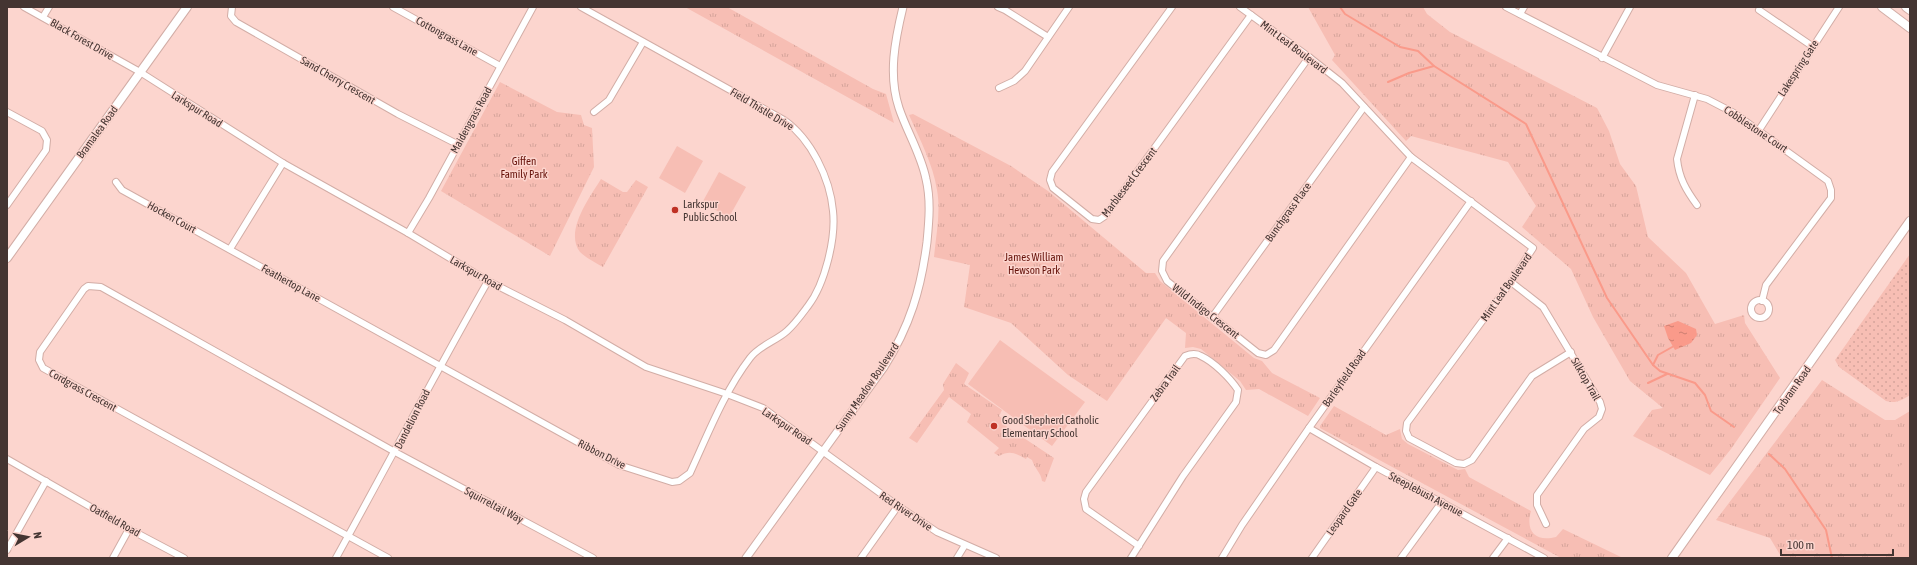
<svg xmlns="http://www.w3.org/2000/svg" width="1917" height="565" viewBox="0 0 1917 565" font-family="'Asap Condensed',sans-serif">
	<defs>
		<pattern id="grass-dots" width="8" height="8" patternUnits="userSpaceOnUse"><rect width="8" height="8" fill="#f7beb4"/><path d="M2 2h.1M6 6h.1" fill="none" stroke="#d5a49b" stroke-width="1.8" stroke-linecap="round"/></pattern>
		<pattern id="park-tufts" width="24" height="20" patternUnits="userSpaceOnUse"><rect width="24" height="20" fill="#f7beb4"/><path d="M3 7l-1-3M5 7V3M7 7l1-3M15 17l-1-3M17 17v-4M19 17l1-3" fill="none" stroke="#d5a49b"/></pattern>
		<pattern id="water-ripples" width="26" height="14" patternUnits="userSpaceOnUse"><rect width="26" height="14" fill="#fa9a8a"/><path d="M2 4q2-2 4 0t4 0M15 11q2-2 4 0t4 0" fill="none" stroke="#cc7e71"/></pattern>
	</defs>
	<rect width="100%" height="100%" fill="#fcd5ce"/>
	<path fill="url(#grass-dots)" d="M1910 254V395C1902 400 1896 404 1886 401L1839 367 1835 360Z"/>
	<g fill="url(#park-tufts)">
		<path d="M685 7H727L873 89 886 94 894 123Z"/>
		<path d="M1308 7H1423L1427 14 1450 32 1597 108 1609 131 1620 164 1636 186 1648 237 1686 273 1715 324 1744 315 1745 323 1780 378 1731 449 1710 475 1633 436 1652 410 1663 408 1630 381 1593 317 1571 269 1522 227 1536 206 1508 162 1411 136 1406 141 1332 60 1335 55Z"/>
		<path d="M500 82 557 112 581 115 584 125 592 128 594 167 550 256 441 191Z"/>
		<path d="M913 114 1011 166 1048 191 1146 273H1155L1160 281 1254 358 1262 361 1272 373 1320 398 1308 416 1259 389 1246 390 1240 381 1201 349 1193 347 1185 348 1186 333 1166 318 1107 401 1068 375 1011 323 964 307 970 265 934 257C936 235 941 212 937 190 933 164 920 140 909 115Z"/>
		<path d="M601 179 623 192H627L636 180 648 187 603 267C596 263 586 258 580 252 564 231 590 197 601 179Z"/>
		<path d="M956 363 969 373 964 384 1002 410 999 416 1003 419V424L1054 458 1045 482 1042 481C1041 473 1035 469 1032 460L1027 457 1026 459C1015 453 1010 450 999 456L994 453 999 448 967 422 971 414 949 397 917 443 909 438 944 390 943 384Z"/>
		<path d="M1822 380 1885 420H1895L1910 411V558H1782L1770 538 1716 520Z"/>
		<path d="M1334 406 1386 435 1400 429 1402 439 1408 444 1458 470 1465 469 1469 477 1531 511C1525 532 1536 542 1556 537L1563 529 1623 558H1561L1320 428V426Z"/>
	</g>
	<g fill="#f7beb4">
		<path d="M677 146 703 161 685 193 659 178Z"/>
		<path d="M719 172 746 187 729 217 702 203Z"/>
		<path d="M1000 340 1085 402 1052 446 968 384Z"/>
		<path d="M1910 460V493L1896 468Z"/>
	</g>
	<path fill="url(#water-ripples)" d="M1678 321 1696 329 1697 335 1691 343 1675 350 1668 338 1664 326Z"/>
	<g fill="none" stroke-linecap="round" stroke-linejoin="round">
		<g stroke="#fa9a8a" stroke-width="2">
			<path d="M1340 7 1345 14 1400 47 1418 51 1434 66 1526 124 1607 298 1653 365 1660 371 1695 383 1705 395 1711 411 1734 427"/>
			<path d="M1388 82 1409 73 1434 66"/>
			<path d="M1653 365 1658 355 1674 346"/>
			<path d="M1648 383 1667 374"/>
			<path d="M1769 454 1785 469 1826 530 1832 558"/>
		</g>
		<defs>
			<g id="minor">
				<path d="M24 7 140 72 283 163 408 233 488 281 565 320 646 367 727 394 763 408 898 506 937 532 996 558"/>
				<path d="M232 7 231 16 236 22 398 114 457 144"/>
				<path d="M393 7 500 66"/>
				<path d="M998 7 1005 10 1048 37"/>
				<path d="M1172 7 1052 172 1050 180 1053 188 1092 219 1099 220 1105 216 1251 15"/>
				<path d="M1240 7 1309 57 1342 83 1411 157 1533 248 1511 282 1407 423 1406 431 1409 438 1456 463 1464 464 1472 460 1532 376 1571 352"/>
				<path d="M1506 7 1657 85 1707 99 1734 113 1828 181 1831 190V198L1766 285 1762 301"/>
				<path d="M1759 10 1812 46"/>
				<path d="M1520 14 1524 7"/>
				<path d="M43 17 49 7"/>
				<path d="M1309 57 1163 261 1162 271 1167 281 1258 353 1266 355 1274 350 1411 157"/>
				<path d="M1602 58 1630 7"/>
				<path d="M999 88 1014 81 1025 71 1069 7"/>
				<path d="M1695 95 1677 159C1679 178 1686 190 1697 205"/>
				<path d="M7 112 42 131 47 140 46 150 7 205"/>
				<path d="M594 112 609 100 643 42"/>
				<path d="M1759 130 1839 7"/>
				<path d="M116 182 122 190 619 465 672 482 679 481 690 473C708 434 724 392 750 358 760 345 776 341 787 331 795 324 802 314 808 306 825 284 836 238 833 211 830 178 811 139 784 120L581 7"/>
				<path d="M408 233 429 198 533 7"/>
				<path d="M230 249 283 163"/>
				<path d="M1511 282 1543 307 1600 402 1602 409 1599 417 1584 429 1537 495V505L1546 524"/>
				<circle cx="1760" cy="309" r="9"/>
				<path d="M1213 316 1364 107"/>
				<path d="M1309 428 1376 467 1544 558"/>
				<path d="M7 459 129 529 184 558"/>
				<path d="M7 550 46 481"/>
				<path d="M113 558 129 529"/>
				<path d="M336 558C387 466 436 372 488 281"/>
				<path d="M388 558 43 368 39 360 40 352 84 289 88 286 101 287 395 452 593 558"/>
				<path d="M861 558 898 506"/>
				<path d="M957 558 965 545"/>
				<path d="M1131 558 1183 476 1236 402 1238 390C1230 378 1214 362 1201 356 1196 353 1190 354 1185 356L1086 492 1084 499 1086 509 1139 546"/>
				<path d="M1222 558 1242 525 1309 428 1471 201"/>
				<path d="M1312 558 1376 467"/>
				<path d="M1401 558 1442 502"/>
				<path d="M1493 558 1508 538"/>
			</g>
			<path id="tertiary" d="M746 558 884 367C910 326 921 289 927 242 929 221 931 200 926 179 921 154 907 132 899 108 888 75 895 40 903 7"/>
			<g id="secondary">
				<path d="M1882 7 1910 28"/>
				<path d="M1906 7 1910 10"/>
				<path d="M7 258 187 7"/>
				<path d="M1672 558 1910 221"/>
			</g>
		</defs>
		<use href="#minor" stroke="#d2ada6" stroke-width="8"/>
		<use href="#tertiary" stroke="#d2ada6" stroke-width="9"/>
		<use href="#secondary" stroke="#d2ada6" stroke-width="10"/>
		<use href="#minor" stroke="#fff" stroke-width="6"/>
		<use href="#tertiary" stroke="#fff" stroke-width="7"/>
		<use href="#secondary" stroke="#fff" stroke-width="8"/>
	</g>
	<g fill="#bf3124" stroke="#fcd5ce" stroke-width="1.5">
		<circle cx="675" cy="210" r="4"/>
		<circle cx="994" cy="426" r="4"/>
	</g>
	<g text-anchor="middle" stroke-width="3" stroke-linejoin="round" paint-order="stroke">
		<g font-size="11" fill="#443532" stroke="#fcd5ce">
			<text transform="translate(447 36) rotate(29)" y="4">Cottongrass Lane</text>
			<text transform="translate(82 39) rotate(30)" y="4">Black Forest Drive</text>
			<text transform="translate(1294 47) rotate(37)" y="4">Mint Leaf Boulevard</text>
			<text transform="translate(1798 68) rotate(-57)" y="4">Lakespring Gate</text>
			<text transform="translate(338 80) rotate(30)" y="4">Sand Cherry Crescent</text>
			<text transform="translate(197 109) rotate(32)" y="4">Larkspur Road</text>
			<text transform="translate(762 109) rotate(31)" y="4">Field Thistle Drive</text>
			<text transform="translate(471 120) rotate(-61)" y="4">Maidengrass Road</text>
			<text transform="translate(1756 129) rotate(34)" y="4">Cobblestone Court</text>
			<text transform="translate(97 132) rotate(-54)" y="4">Bramalea Road</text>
			<text transform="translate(1129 182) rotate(-53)" y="4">Marbleseed Crescent</text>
			<text transform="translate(1288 212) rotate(-54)" y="4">Bunchgrass Place</text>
			<text transform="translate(172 217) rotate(29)" y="4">Hocken Court</text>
			<text transform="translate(476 273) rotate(30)" y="4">Larkspur Road</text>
			<text transform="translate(291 283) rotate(29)" y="4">Feathertop Lane</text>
			<text transform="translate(1506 287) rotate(-55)" y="4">Mint Leaf Boulevard</text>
			<text transform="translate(1206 311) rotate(38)" y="4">Wild Indigo Crescent</text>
			<text transform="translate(1344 378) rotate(-55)" y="4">Barleyfield Road</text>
			<text transform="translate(1586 379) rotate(60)" y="4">Silktop Trail</text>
			<text transform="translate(1165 383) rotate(-54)" y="4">Zebra Trail</text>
			<text transform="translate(867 387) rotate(-56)" y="4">Sunny Meadow Boulevard</text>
			<text transform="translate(83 390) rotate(29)" y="4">Cordgrass Crescent</text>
			<text transform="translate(1792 390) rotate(-55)" y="4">Torbram Road</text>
			<text transform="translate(412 419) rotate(-63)" y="4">Dandelion Road</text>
			<text transform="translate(787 426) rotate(34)" y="4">Larkspur Road</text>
			<text transform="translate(602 454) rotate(27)" y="4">Ribbon Drive</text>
			<text transform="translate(1426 494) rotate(28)" y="4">Steeplebush Avenue</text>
			<text transform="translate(494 505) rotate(28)" y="4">Squirreltail Way</text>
			<text transform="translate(906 511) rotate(34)" y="4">Red River Drive</text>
			<text transform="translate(1344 512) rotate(-55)" y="4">Leopard Gate</text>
			<text transform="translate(115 520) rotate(29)" y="4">Oatfield Road</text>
		</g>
		<g font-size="11" fill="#67130b" stroke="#fcd5ce">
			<text x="524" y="165">Giffen<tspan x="524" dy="13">Family Park</tspan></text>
			<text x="1034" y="261">James William<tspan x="1034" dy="13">Hewson Park</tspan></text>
		</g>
		<g font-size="11" fill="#443532" stroke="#fcd5ce" text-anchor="start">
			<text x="683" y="208">Larkspur<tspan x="683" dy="13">Public School</tspan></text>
			<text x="1002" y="424">Good Shepherd Catholic<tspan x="1002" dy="13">Elementary School</tspan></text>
		</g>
	</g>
	<rect width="1917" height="565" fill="none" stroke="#443532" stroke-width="16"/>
	<g transform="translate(28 537) rotate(80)" stroke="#fcd5ce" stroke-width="3" paint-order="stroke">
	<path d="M0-3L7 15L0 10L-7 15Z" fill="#443532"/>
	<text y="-6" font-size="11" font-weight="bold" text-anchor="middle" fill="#443532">N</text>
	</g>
	<path d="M1781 549v6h112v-6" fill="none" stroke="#443532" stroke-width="2"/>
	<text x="1787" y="549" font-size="12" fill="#443532" stroke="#fcd5ce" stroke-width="3" paint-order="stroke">100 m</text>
</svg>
